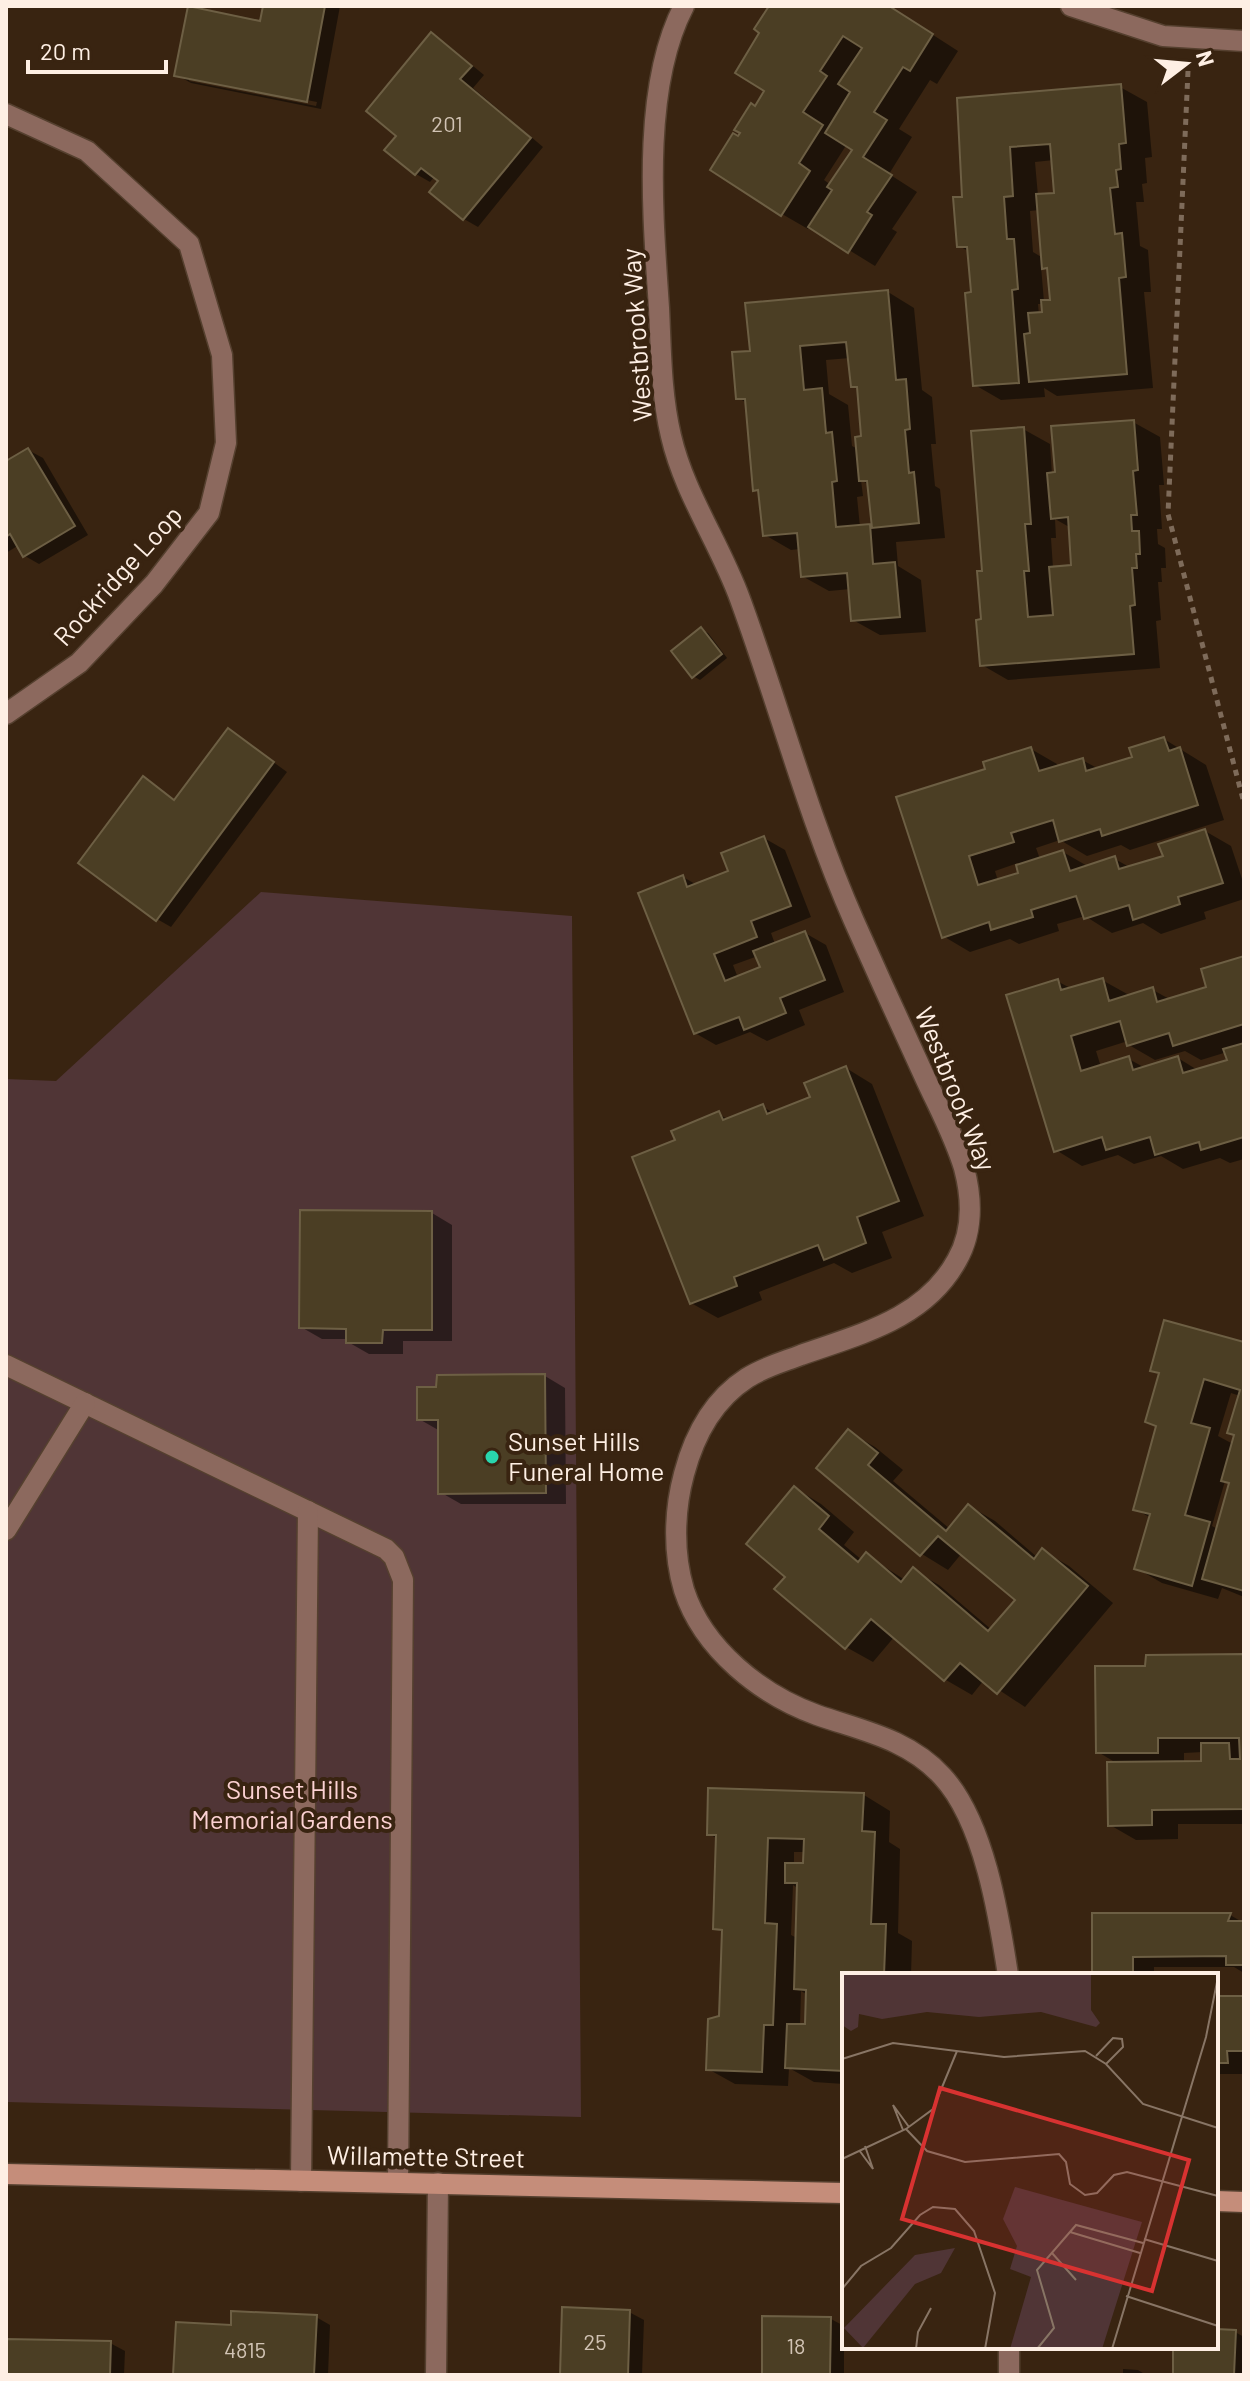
<svg xmlns="http://www.w3.org/2000/svg" width="1250" height="2381" viewBox="0 0 1250 2381" font-family="Barlow,sans-serif">
	<rect width="100%" height="100%" fill="#392411"/>
	<path fill="#503536" d="M261 892 572 916 581 2117 6 2102V1079L56 1081Z"/>
	<g fill="#0007" fill-rule="evenodd">
		<path d="M265 6H340L321 109 191 83 177 75 262 23ZM189 77 317 102 316 106 189 81Z"/>
		<path d="M771 6H888L958 51 937 84 930 80 899 129 912 137 889 174 917 192 892 229 897 232 875 266 810 226 808 229 782 214 739 139 767 91 762 32ZM847 144 854 149 831 185 824 180Z"/>
		<path d="M431 35 445 43 484 75 473 88 543 147 478 227 464 219 441 181 435 176 430 182 416 174Z"/>
		<path d="M1120 87 1147 102 1152 157 1145 158 1147 183 1142 184 1144 202H1136L1140 246 1148 250 1151 292H1144L1153 388 1057 396 1044 388 1045 397 1001 400 975 385 970 252 959 246 964 199 959 100ZM1054 160 1057 194 1038 196 1035 162ZM1039 210 1043 258 1033 252 1030 211ZM1041 266 1050 271 1052 301 1044 302ZM1038 304H1043L1044 314 1039 315Z"/>
		<path d="M888 292 914 308 922 390 932 397 936 444H931L935 486 940 489 945 538 896 542 898 566 921 580 926 632 880 635 853 620 851 589 829 591 802 576 800 549 791 550 765 535 760 493 755 489 747 403 738 398 752 352ZM850 358 852 386 859 390 864 438 858 449 852 446 848 405 829 394 826 360ZM861 480 869 485 874 525 860 527 857 497 863 496Z"/>
		<path d="M1133 422 1160 437 1164 485H1159L1162 529H1157L1158 544 1165 548 1166 568H1161L1162 582H1158L1161 620 1156 621 1160 668 1008 680 982 665 984 573 1023 429 1050 444 1052 475ZM1055 519 1071 528 1073 567 1053 568 1051 538H1056Z"/>
		<path d="M28 450 43 458 88 535 39 564 25 556 19 545 6 553V463Z"/>
		<path d="M701 630 708 633 727 658 700 680 693 676Z"/>
		<path d="M229 730 287 772 171 927 157 919 143 779 176 801Z"/>
		<path d="M1164 739 1206 765 1224 820 1130 850 1121 845 1087 856 1060 840 1036 848 1040 859 1063 852 1089 867 1115 859 1131 868 1165 857 1205 831 1231 846 1244 885V899L1204 912 1206 919 1161 934 1143 923 1112 933 1085 916 1057 924 1059 931 1019 944 1010 939 970 952 943 936 987 770 1031 749 1057 764 1058 767 1082 760 1099 769 1135 758ZM1018 863 1021 874 998 881 995 871Z"/>
		<path d="M764 838 785 850 811 917 771 933 775 944 805 933 826 945 844 992 799 1010 805 1025 767 1041 750 1032 716 1045 695 1033 683 877 697 885 731 872ZM758 956 763 968 738 978 733 965Z"/>
		<path d="M1244 958V1159L1230 1163 1220 1158 1183 1169 1161 1156 1134 1164 1118 1155 1082 1166 1056 1150 1057 981 1072 989 1102 980 1129 995 1153 990 1171 1000 1209 988ZM1128 1041 1129 1045 1155 1060 1185 1051 1201 1060 1227 1052 1230 1061 1199 1071 1178 1058 1145 1068 1129 1059 1101 1067 1096 1051Z"/>
		<path d="M846 1068 872 1084 924 1216 882 1232 892 1258 852 1273 834 1263 759 1292 762 1300 718 1318 691 1303 677 1141 719 1114 729 1120 763 1107 774 1113 812 1098Z"/>
		<path d="M432 1213 452 1225V1341H403V1354H369L348 1342V1339H322L301 1327Z"/>
		<path d="M1244 1344V1597L1222 1588 1218 1599 1162 1583 1136 1568 1151 1518 1135 1509 1158 1427 1147 1421 1161 1374 1152 1370ZM1231 1393 1240 1396 1233 1444 1218 1436ZM1225 1481 1230 1484 1218 1529 1212 1526Z"/>
		<path d="M545 1376 565 1388 566 1504H461L440 1492V1431L419 1419Z"/>
		<path d="M849 1432 875 1447 903 1470 893 1481 950 1529 969 1506 995 1521 1037 1557 1043 1551 1069 1566 1113 1603 1025 1707 984 1680 972 1695 946 1680 895 1636 873 1662 846 1647 787 1576 795 1488 821 1504 854 1532 844 1545 862 1560 866 1555 905 1580 913 1570 939 1585 992 1630 1018 1600 962 1553 948 1570 922 1554 819 1468Z"/>
		<path d="M1244 1656V1824H1178V1839L1136 1840 1110 1825 1118 1764 1098 1752ZM1203 1752V1763H1184V1753Z"/>
		<path d="M864 1795 890 1811 889 1842 900 1849 898 1933 912 1941 911 1975H844V2084L814 2082 789 2068 788 2086 735 2084 708 2069 721 2018 724 1933 715 1928 718 1839 709 1834ZM794 1852H806L805 1865H794ZM793 1885 799 1889 797 1938 791 1935ZM801 1991 808 1995 807 2026H800Z"/>
		<path d="M1094 1915H1230L1244 1923V1973L1234 1967H1154V1975H1094Z"/>
		<rect x="1216" y="1998" width="28" height="76"/>
		<path d="M629 2312 644 2320 642 2375H562Z"/>
		<path d="M316 2317 330 2325 328 2375H175L233 2327Z"/>
		<path d="M831 2319 844 2326V2375H764Z"/>
		<path d="M1216 2331 1235 2332 1244 2337V2375H1175V2347H1216Z"/>
		<path d="M110 2343 125 2351 124 2375H7Z"/>
		<path d="M1123 2369 1138 2370 1146 2375H1123Z"/>
	</g>
	<g fill="#4b3e24" stroke="#6d5f44" stroke-width="2">
		<path d="M188 6 260 21 263 6H325L307 102 174 76Z"/>
		<path d="M769 6H889L933 34 910 71 903 67 874 112 887 120 863 157 892 175 867 212 872 215 848 253 808 227 832 190 827 187 852 150 825 133 850 92 838 84 862 48 843 36 820 71 827 76 803 112 823 125 799 163 810 171 781 216 710 170 733 133 738 136 740 133 734 130 751 103 755 106 764 91 735 73 759 33 754 29Z"/>
		<path d="M431 32 472 66 460 79 531 138 463 220 429 192 438 181 421 168 415 175 384 150 396 136 366 111Z"/>
		<path d="M1121 84 1126 143 1119 144 1121 169 1116 170 1118 187 1110 188 1115 234 1122 233 1126 277 1119 278 1127 374 1029 382 1024 334 1030 333 1028 313 1042 312 1041 300H1050L1047 268 1042 269 1036 194 1054 193 1050 144 1010 147 1013 196 1004 197 1007 239H1014L1018 289 1012 290 1019 383 973 386 965 293 971 292 967 247H957L953 197H962L957 98Z"/>
		<path d="M888 290 896 380 906 379 910 429 905 430 909 473 914 472 919 523 872 528 867 481H859L855 437 861 436 857 387H851L846 342 800 346 804 390 822 388 826 433 832 432 837 481 832 482 836 527 870 524 873 564 895 562 900 617 851 621 847 573 801 577 797 533 763 536 758 490 753 491 745 399H736L732 352 750 351 745 303Z"/>
		<path d="M1134 420 1138 470 1133 471 1137 515H1131L1132 531H1139L1140 554H1136L1137 568H1132L1135 605 1130 606 1134 654 980 666 976 620 981 619 977 571H982L971 431 1024 427 1031 524H1025L1029 571H1024L1028 617 1053 615 1049 567 1071 565 1068 517 1051 519 1047 473 1055 472 1051 426Z"/>
		<path d="M28 448 75 526 23 557 10 534 6 537V461Z"/>
		<path d="M701 627 722 654 692 678 671 651Z"/>
		<path d="M228 728 274 762 156 921 78 863 143 776 174 800Z"/>
		<path d="M1164 737 1169 751 1180 747 1198 805 1102 836 1100 829 1059 842 1053 820 1011 833 1014 842 969 856 978 885 1018 873 1016 865 1063 850 1070 871 1115 856 1119 869 1163 856 1158 844 1205 829 1223 883 1178 897 1180 904 1133 920 1129 905 1084 919 1076 896 1031 910 1033 917 991 930 989 922 942 938 896 797 985 769 983 762 1031 747 1039 771 1083 758 1086 771 1132 757 1129 748Z"/>
		<path d="M764 836 791 906 751 921 757 937 714 954 725 981 760 967 753 951 805 931 825 980 780 998 786 1013 744 1030 739 1017 694 1034 638 893 683 875 687 887 728 871 721 853Z"/>
		<path d="M1244 956V1024L1173 1046 1169 1033 1127 1046 1120 1021 1071 1036 1081 1071 1129 1056 1133 1070 1178 1056 1183 1073 1227 1060 1223 1049 1244 1043V1137L1201 1150 1199 1142 1155 1155 1150 1137 1106 1150 1102 1137 1054 1152 1006 995 1058 979 1061 990 1103 978 1109 1001 1153 987 1157 1002 1206 987 1201 969Z"/>
		<path d="M846 1066 899 1201 857 1217 866 1243 824 1260 818 1245 734 1277 737 1286 690 1304 632 1157 675 1140 671 1131 719 1111 723 1120 763 1104 767 1114 810 1097 804 1083Z"/>
		<path d="M300 1210 432 1211V1330H383L382 1343H346V1329L299 1328Z"/>
		<path d="M1164 1320 1244 1342V1591L1202 1579 1229 1483 1221 1481 1234 1435 1227 1433 1240 1390 1204 1379 1191 1423 1210 1428 1185 1515 1210 1522 1192 1586 1134 1569 1150 1514 1133 1510 1156 1426 1145 1422 1159 1373 1150 1371Z"/>
		<path d="M545 1374 546 1493 438 1494V1420H417V1387H436L437 1375Z"/>
		<path d="M848 1429 878 1453 868 1465 946 1531 968 1504 1034 1559 1042 1548 1088 1586 997 1694 960 1663 944 1681 871 1619 845 1649 774 1589 785 1577 746 1544 794 1486 829 1516 819 1529 858 1562 866 1552 901 1582 913 1567 988 1631 1015 1600 938 1536 920 1556 816 1468Z"/>
		<path d="M1244 1654V1809L1152 1810V1825L1108 1826 1107 1762 1201 1761V1743H1229L1230 1759H1240L1239 1738H1158V1753H1096L1095 1666H1145L1146 1655Z"/>
		<path d="M708 1788 864 1793 862 1831 875 1832 871 1924H886L884 1975H844V2071L785 2068 787 2024H805L806 1990 794 1989 797 1883H785V1863H803L804 1839 768 1838 765 1923 777 1924 773 2025H764L762 2072 706 2070 708 2019 719 2016 722 1930 713 1929 716 1835H707Z"/>
		<path d="M1092 1913H1231L1228 1921H1244V1965H1226V1956L1133 1957V1975H1092Z"/>
		<path d="M1216 1996H1244V2051H1227L1228 2063H1216Z"/>
		<path d="M562 2307 630 2310 628 2375H560Z"/>
		<path d="M231 2311 317 2315 314 2375H173L176 2322 231 2325Z"/>
		<path d="M762 2316 831 2317 830 2375H762Z"/>
		<path d="M1216 2329 1236 2330 1234 2375H1173V2347H1216Z"/>
		<path d="M6 2339 111 2341 110 2375H6Z"/>
	</g>
	<g fill="none" stroke-linecap="round" stroke-linejoin="round">
		<defs>
			<g id="lane">
				<path d="M6 1365 386 1549 394 1557 403 1580 398 2182"/>
				<path d="M6 1530 85 1403"/>
				<path d="M301 2181 308 1511"/>
			</g>
			<g id="street">
				<path d="M684 6C641 88 653 217 659 308 661 350 661 394 671 436 684 493 720 544 740 599 779 705 808 817 854 921 878 975 902 1028 927 1082 940 1110 955 1138 964 1168 972 1198 973 1232 957 1260 925 1319 860 1334 801 1355 783 1362 764 1367 747 1378 713 1400 694 1436 684 1474 674 1511 673 1553 684 1590 703 1649 761 1695 817 1715 863 1731 908 1739 942 1776 984 1821 999 1916 1008 1975"/>
				<path d="M1071 6 1163 36 1244 41"/>
				<path d="M6 114 87 151 189 244 222 355 226 443 209 513 154 584 79 663 6 714"/>
				<path d="M436 2375 438 2183"/>
				<path d="M1009 2375V2347"/>
			</g>
			<g id="secondary">
				<path d="M6 2174 844 2193"/>
				<path d="M1216 2201 1244 2202"/>
			</g>
		</defs>
		<use href="#lane" stroke="#55402f" stroke-width="23"/>
		<use href="#street" stroke="#55402f" stroke-width="23"/>
		<use href="#secondary" stroke="#55402f" stroke-width="23"/>
		<path stroke="#7e6b5a" stroke-width="5" stroke-dasharray="6 6" stroke-linecap="butt" d="M1188 71 1168 514 1244 803"/>
		<use href="#lane" stroke="#8c695e" stroke-width="20"/>
		<use href="#street" stroke="#8c695e" stroke-width="20"/>
		<use href="#secondary" stroke="#c58d7a" stroke-width="20"/>
	</g>
	<circle fill="#29d5ad" stroke="#392411" stroke-width="3" cx="492" cy="1457" r="8"/>
	<g text-anchor="middle" stroke-width="8" stroke-linejoin="round" paint-order="stroke">
		<g font-size="22" fill="#d1c3b4">
			<text x="447" y="132">201</text>
			<text x="595" y="2350">25</text>
			<text x="796" y="2354">18</text>
			<text x="245" y="2358">4815</text>
		</g>
		<g font-size="26" fill="#feefe4" stroke="#392411">
			<text transform="translate(637 335) rotate(-94)" y="9">Westbrook Way</text>
			<text transform="translate(118 576) rotate(-48)" y="9">Rockridge Loop</text>
			<text transform="translate(955 1089) rotate(68)" y="9">Westbrook Way</text>
			<text transform="translate(426 2157) rotate(1)" y="9">Willamette Street</text>
		</g>
		<g font-size="26" fill="#feefe4" stroke="#392411" text-anchor="start">
			<text x="508" y="1451">Sunset Hills<tspan x="508" dy="30">Funeral Home</tspan></text>
		</g>
		<g font-size="26" fill="#fcd2d3" stroke="#392411">
			<text x="292" y="1799">Sunset Hills<tspan x="292" dy="30">Memorial Gardens</tspan></text>
		</g>
	</g>
	<g transform="translate(842 1973)">
		<rect width="376" height="376" fill="#392411"/>
		<path d="M0 0H249V37L258 50 254 54 199 39 137 44 85 39 40 46 17 41 16 54 9 58 0 52ZM173 214 300 249 260 376H168L189 304 168 296 175 273 161 246ZM113 275 99 300 73 311 21 375 2 355 73 282Z" fill="#503536"/>
		<path fill="none" stroke="#887565" stroke-width="2" d="M254 83 271 65 280 66 281 74 264 91M0 86 51 70 162 84 243 78 264 91 301 131 376 155M64 156 85 178 123 189 217 181 224 189 228 211 243 222 255 220 272 202 285 199 376 223M61 157 51 132 67 154M17 177 31 196 23 173M0 186 64 156 91 136 115 78M228 259 298 280M302 266 376 288M210 280 234 307M0 316 19 293 49 275 78 242 91 234 113 236 132 258 153 320 143 376M284 323 376 353M74 376 76 359 89 335M195 376 212 355 195 297 234 252 301 270M270 376 364 64 376 4"/>
		<path fill="#d83231" fill-opacity="0.15" stroke="#d83231" stroke-width="4" d="M98 115 347 187 310 318 60 246Z"/>
		<rect width="376" height="376" fill="none" stroke="#feefe4" stroke-width="4"/>
	</g>
	<rect width="1250" height="2381" fill="none" stroke="#feefe4" stroke-width="16"/>
	<g transform="translate(1186 64) rotate(74)" stroke="#392411" stroke-width="6" paint-order="stroke">
	<path d="M0-6L14 30L0 20L-14 30Z" fill="#feefe4"/>
	<text y="-12" font-size="22" font-weight="bold" text-anchor="middle" fill="#feefe4">N</text>
	</g>
	<path d="M28 60v12h138v-12" fill="none" stroke="#feefe4" stroke-width="4"/>
	<text x="40" y="60" font-size="24" fill="#feefe4" stroke="#392411" stroke-width="6" paint-order="stroke">20 m</text>
</svg>
